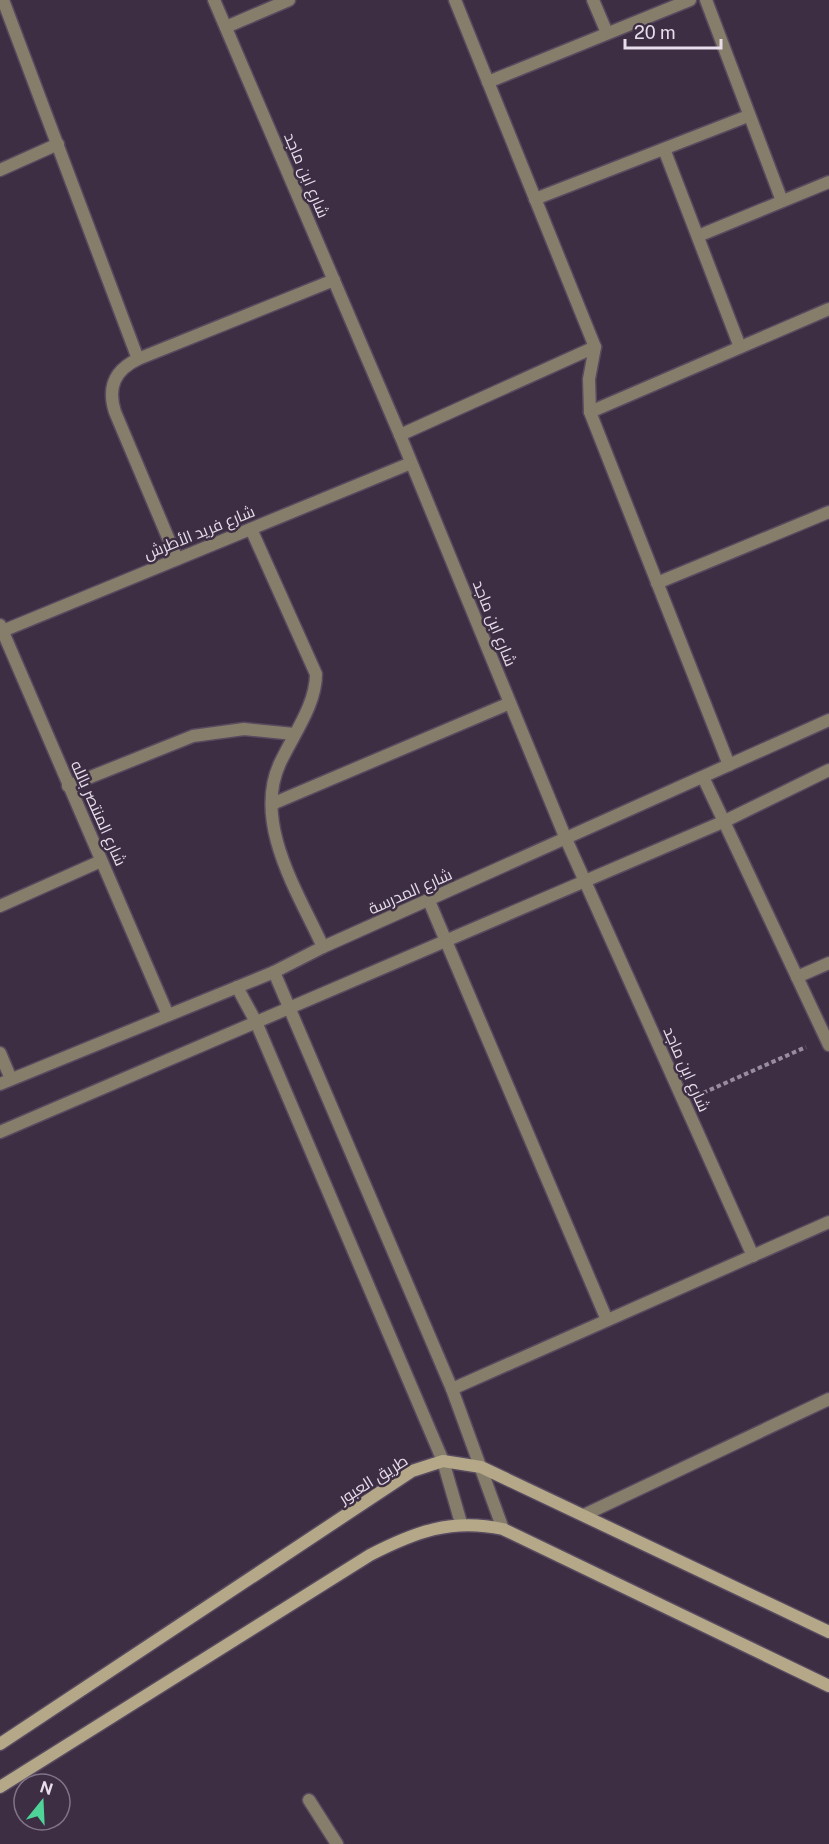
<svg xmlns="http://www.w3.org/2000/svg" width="829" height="1844" viewBox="0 0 829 1844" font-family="'Public Sans',Cairo,sans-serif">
	<rect width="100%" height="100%" fill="#3d2e44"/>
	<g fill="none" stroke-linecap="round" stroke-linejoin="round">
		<defs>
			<g id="street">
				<path d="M3 0 138 359"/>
				<path d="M214 0 400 435 566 839 753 1256"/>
				<path d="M455 0 595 347 589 379 590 412 729 765"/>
				<path d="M593 0 607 33"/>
				<path d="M706 0 782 201"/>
				<path d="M226 27 289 0"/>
				<path d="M488 82 690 0"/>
				<path d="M664 149 740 347"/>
				<path d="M0 170 58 144"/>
				<path d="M535 199 748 116"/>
				<path d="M698 236 829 182"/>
				<path d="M590 412 829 309"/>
				<path d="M400 435 595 347"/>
				<path d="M251 529 316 674C316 705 293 735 280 763 252 823 299 894 323 947"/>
				<path d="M177 559 115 412C107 387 115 370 138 359L334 280"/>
				<path d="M657 583 829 512"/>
				<path d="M0 625 168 1015"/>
				<path d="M0 632 411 463"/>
				<path d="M703 777 829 1045"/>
				<path d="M68 786 193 736 244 729 294 734"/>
				<path d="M272 804 510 703"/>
				<path d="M429 901 607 1320"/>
				<path d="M0 906 101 861"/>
				<path d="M274 972 452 1389 503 1529"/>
				<path d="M797 977 829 963"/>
				<path d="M237 987 256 1022 443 1461 461 1523"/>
				<path d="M0 1053 11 1079"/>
				<path d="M0 1084 274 972 323 947 829 720"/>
				<path d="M0 1132 725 821 829 770"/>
				<path d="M452 1389 829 1222"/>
				<path d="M584 1515 829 1399"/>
				<path d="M309 1800 337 1844"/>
			</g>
			<g id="secondary">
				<path d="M0 1744 412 1471 443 1461 481 1467 829 1632"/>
				<path d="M0 1787 370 1555C415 1532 451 1518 503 1529L829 1686"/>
			</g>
		</defs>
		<use href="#street" stroke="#584a5f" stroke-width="15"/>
		<use href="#secondary" stroke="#584a5f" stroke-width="15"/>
		<path stroke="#998c9e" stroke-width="4" stroke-dasharray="4.5 3" stroke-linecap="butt" d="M703 1093 806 1047"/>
		<use href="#street" stroke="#867e6b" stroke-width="12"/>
		<use href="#secondary" stroke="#b4a889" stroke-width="12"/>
	</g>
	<g text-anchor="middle" stroke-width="5" stroke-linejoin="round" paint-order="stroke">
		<g font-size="16" fill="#e7ddeb" stroke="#3d2e44">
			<text transform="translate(307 175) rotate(67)" y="6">شارع ابن ماجد</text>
			<text transform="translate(199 532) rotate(-22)" y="6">شارع فريد الأطرش</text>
			<text transform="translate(495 623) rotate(68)" y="6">شارع ابن ماجد</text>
			<text transform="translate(99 813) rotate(66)" y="6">شارع المنتصر بالله</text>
			<text transform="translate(410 891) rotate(-24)" y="6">شارع المدرسة</text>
			<text transform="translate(687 1069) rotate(66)" y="6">شارع ابن ماجد</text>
			<text transform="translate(373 1479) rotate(-32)" y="6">طريق العبور</text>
		</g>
	</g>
	<g transform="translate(42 1802) rotate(18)"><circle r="28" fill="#3d2e44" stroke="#817487" stroke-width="1.5"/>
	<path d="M0-4.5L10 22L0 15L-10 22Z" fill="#4ed399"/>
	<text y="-9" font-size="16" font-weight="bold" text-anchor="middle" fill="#e7ddeb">N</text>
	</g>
	<path d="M625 39v9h96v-9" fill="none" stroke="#e7ddeb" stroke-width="3"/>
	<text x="634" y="39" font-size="18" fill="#e7ddeb" stroke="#3d2e44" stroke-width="4.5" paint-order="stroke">20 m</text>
</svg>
